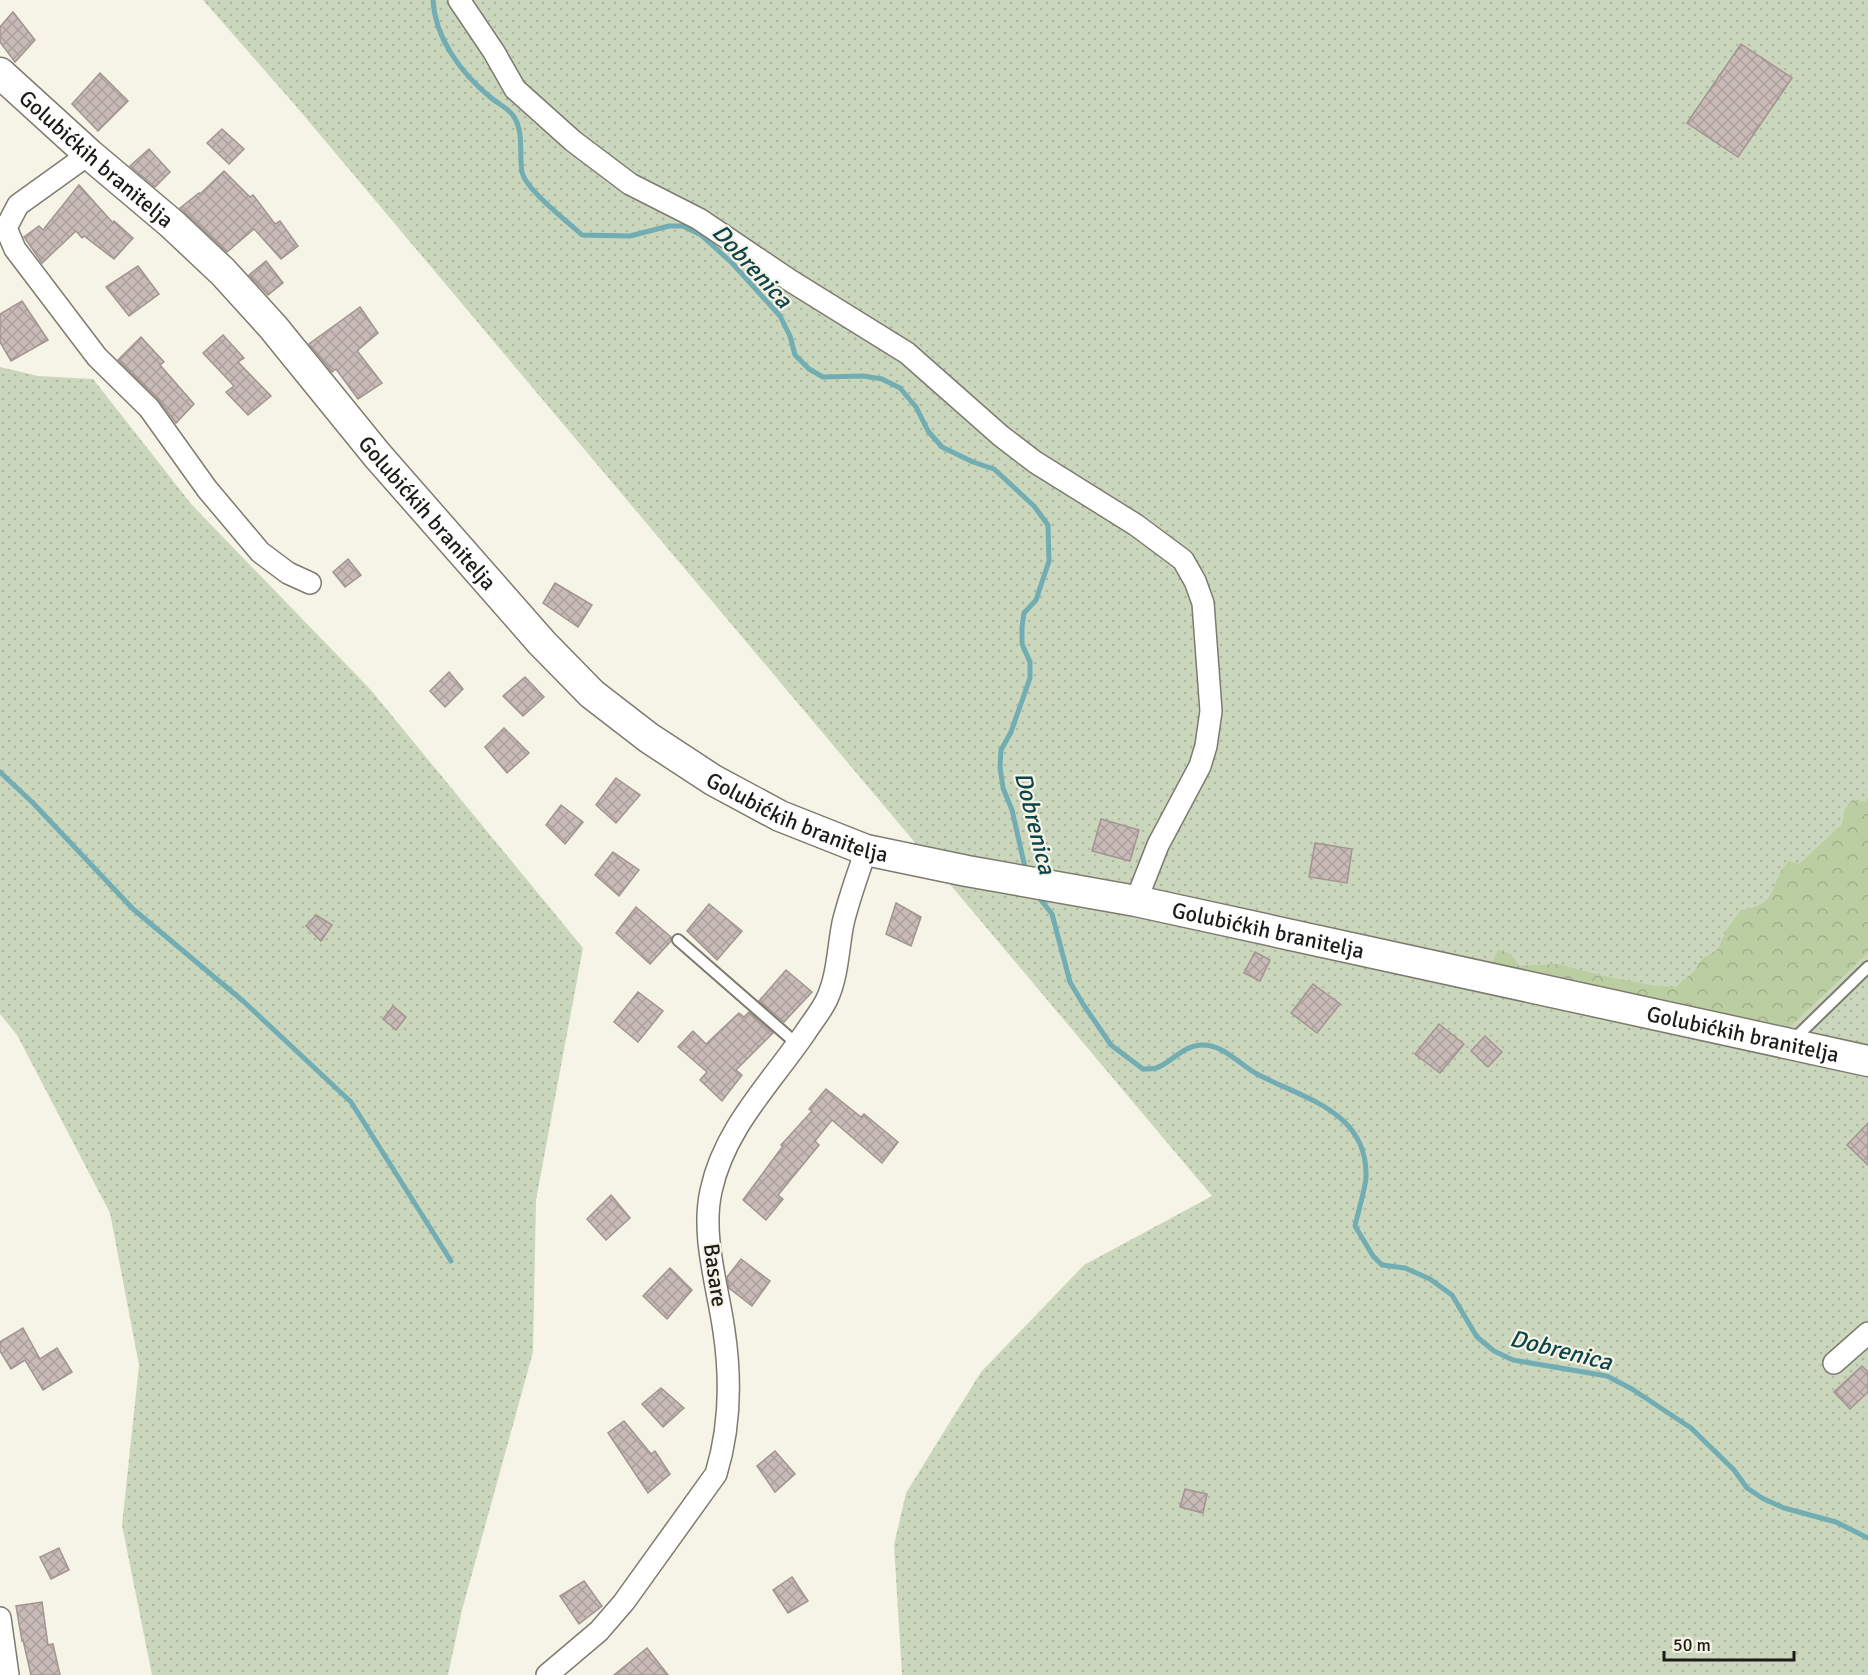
<svg xmlns="http://www.w3.org/2000/svg" width="1868" height="1675" viewBox="0 0 1868 1675" font-family="Signika,sans-serif">
	<defs>
		<pattern id="grass-dots" width="8" height="8" patternUnits="userSpaceOnUse" patternTransform="scale(1.5)"><rect width="8" height="8" fill="#cbd7bc"/><path d="M2 2h.1M6 6h.1" fill="none" stroke="#aeb8a1" stroke-width="1.8" stroke-linecap="round"/></pattern>
		<pattern id="forest-crowns" width="20" height="18" patternUnits="userSpaceOnUse" patternTransform="scale(1.5)"><rect width="20" height="18" fill="#bbcea2"/><path d="M2 6a3 3 0 1 1 6 0M12 15a3 3 0 1 1 6 0" fill="none" stroke="#a0b08b"/></pattern>
		<pattern id="building-cross-hatch" width="8" height="8" patternUnits="userSpaceOnUse" patternTransform="scale(1.5)"><rect width="8" height="8" fill="#c8bab6"/><path d="M0 0l8 8M0 8l8-8" fill="none" stroke="#ab9f9c"/></pattern>
	</defs>
	<rect width="100%" height="100%" fill="#f6f4e7"/>
	<g fill="url(#grass-dots)">
		<path d="M203 0H1868V1675H902L894 1545 906 1493 981 1372 1084 1265 1212 1196 295 105Z"/>
		<path d="M0 367 38 376 93 379 192 505 370 689 583 948 536 1200 533 1352 462 1610 448 1675H152L122 1525 139 1365 110 1213 17 1035 0 1014Z"/>
	</g>
	<path fill="url(#forest-crowns)" d="M1868 798V953L1777 1039 1491 964 1498 950 1511 954 1519 966 1558 964 1603 976 1656 986 1676 987 1695 970 1702 959 1718 949 1727 929 1741 910C1783 904 1767 882 1789 861L1799 864 1842 824 1845 809 1852 800 1865 802Z"/>
	<g fill="none" stroke-linecap="round" stroke-linejoin="round">
		<g stroke="#71adb2" stroke-width="5">
			<path d="M433 0C435 38 461 73 490 97 498 104 509 108 514 117 524 132 519 155 522 172 526 190 567 221 582 235L630 236 669 226H683L701 235 732 263 780 316 790 336 795 355 809 369 823 377 863 376 882 379 900 388 916 407 928 431 942 447 973 462 994 469 1034 506 1048 525 1049 561 1036 600 1024 613 1022 627V644L1030 662V678L1011 732 1001 750 1000 767 1003 788 1012 810 1026 872"/>
			<path d="M0 772 33 803 133 909 243 1001 351 1102 451 1261"/>
			<path d="M1036 894 1052 914 1070 982 1083 1004 1111 1045 1143 1069C1147 1069 1152 1069 1156 1068 1170 1064 1182 1046 1201 1045 1223 1044 1239 1064 1257 1074 1302 1098 1368 1111 1366 1177 1365 1190 1358 1212 1355 1226L1373 1256 1382 1265 1405 1268 1430 1279 1452 1295 1477 1337 1494 1351 1513 1360 1607 1376 1632 1389 1691 1428 1734 1470 1747 1488 1762 1498 1784 1508 1836 1522 1868 1538"/>
		</g>
	</g>
	<g fill="url(#building-cross-hatch)" stroke="#a29490" stroke-width="1.5">
		<path d="M13 12 35 40 15 62 0 42V27Z"/>
		<path d="M1741 44 1792 78 1738 157 1687 123Z"/>
		<path d="M100 73 128 101 98 131 72 104Z"/>
		<path d="M222 129 244 149 229 164 207 143Z"/>
		<path d="M149 149 170 172 155 187 130 166Z"/>
		<path d="M224 171 250 197 253 195 275 224 280 221 298 246 281 259 254 229 227 252 180 208 199 193 200 194Z"/>
		<path d="M79 185 113 223 114 221 133 238 114 259 84 236 82 238 76 231 42 263 24 237 39 226 43 230Z"/>
		<path d="M266 261 283 283 268 295 249 275Z"/>
		<path d="M138 266 159 294 129 316 106 287Z"/>
		<path d="M22 301 48 340 11 361 0 342V314Z"/>
		<path d="M360 307 378 333 358 350V352L382 383 358 399 336 369 332 372 309 344Z"/>
		<path d="M223 335 244 358 238 362 271 396 248 415 226 392 234 386 203 353Z"/>
		<path d="M141 337 164 362 160 365 194 404 176 423 158 399 118 360Z"/>
		<path d="M348 559 361 575 345 587 333 572Z"/>
		<path d="M555 583 592 605 578 627 543 603Z"/>
		<path d="M449 672 463 689 445 707 430 691Z"/>
		<path d="M525 677 544 697 523 716 503 696Z"/>
		<path d="M504 728 529 753 507 773 485 747Z"/>
		<path d="M616 778 640 795 616 823 596 805Z"/>
		<path d="M561 805 583 822 565 844 546 825Z"/>
		<path d="M1101 819 1139 830 1130 861 1092 851Z"/>
		<path d="M1315 843 1352 849 1347 883 1309 877Z"/>
		<path d="M613 852 639 870 619 896 595 875Z"/>
		<path d="M896 903 921 917 911 946 886 934Z"/>
		<path d="M709 904 742 931 717 960 687 931Z"/>
		<path d="M636 907 671 937V941L650 964 616 933Z"/>
		<path d="M316 915 332 925 321 941 306 926Z"/>
		<path d="M1255 952 1270 960 1260 981 1244 973Z"/>
		<path d="M786 970 812 992 784 1022 759 1001Z"/>
		<path d="M1313 984 1340 1004 1317 1033 1291 1013Z"/>
		<path d="M638 992 663 1011 638 1042 614 1022Z"/>
		<path d="M393 1006 406 1017 396 1030 383 1019Z"/>
		<path d="M749 1012 773 1033 736 1070 742 1075 722 1101 700 1080 707 1072 678 1047 693 1031 706 1044 739 1013 744 1017Z"/>
		<path d="M1439 1024 1464 1044 1440 1073 1415 1054Z"/>
		<path d="M1485 1036 1502 1052 1488 1067 1471 1051Z"/>
		<path d="M826 1089 861 1117 864 1114 898 1142 882 1163 832 1120 815 1141 819 1145 778 1195 783 1199 766 1220 743 1200 783 1146 781 1145 812 1111 809 1109Z"/>
		<path d="M1868 1123V1165L1847 1145Z"/>
		<path d="M611 1195 630 1218 606 1240 587 1219Z"/>
		<path d="M741 1259 770 1281 752 1306 729 1288 727 1277Z"/>
		<path d="M670 1268 692 1290 667 1319 643 1296Z"/>
		<path d="M23 1328 40 1359 57 1348 72 1372 43 1390 25 1360 11 1369 0 1351V1342Z"/>
		<path d="M1862 1366 1868 1372V1392L1850 1409 1834 1392Z"/>
		<path d="M661 1388 684 1408 663 1427 642 1404Z"/>
		<path d="M624 1421 651 1454 655 1451 670 1474 648 1493 608 1433Z"/>
		<path d="M775 1451 795 1474 775 1492 757 1466Z"/>
		<path d="M1185 1489 1207 1494 1203 1513 1180 1507Z"/>
		<path d="M59 1548 69 1570 51 1579 40 1557Z"/>
		<path d="M792 1577 808 1601 788 1613 773 1590Z"/>
		<path d="M584 1581 602 1606 579 1624 560 1596Z"/>
		<path d="M42 1602 48 1645 53 1644 60 1675H31L23 1640 22 1641 16 1606Z"/>
		<path d="M647 1648 668 1675H614Z"/>
	</g>
	<g fill="none" stroke-linecap="round" stroke-linejoin="round">
		<defs>
			<g id="lane">
				<path d="M678 940 797 1044"/>
				<path d="M1792 1041 1868 967"/>
			</g>
			<g id="street">
				<path d="M459 0 494 52 515 89 573 141 630 184 699 219 791 281 907 353 1001 436 1035 462 1136 525 1183 560 1195 581 1203 603 1211 711 1206 746 1200 766 1158 845 1136 901"/>
				<path d="M89 154 18 205 6 228 15 249 97 357 149 408 207 489 260 552 288 573 310 583"/>
				<path d="M1834 1363 1868 1333"/>
				<path d="M0 1618 8 1675"/>
				<path d="M547 1675 599 1631 624 1602 716 1474C730 1428 731 1378 724 1331 718 1287 701 1236 711 1191 724 1129 770 1084 805 1033 812 1022 822 1010 827 999 838 975 838 948 843 923 849 898 858 874 866 850"/>
			</g>
			<g id="secondary">
				<path id="s1" d="M0 73 89 154 172 224 223 272 273 327 377 455 542 643 592 694 649 738 713 780 780 816 866 850 967 871 1136 901 1868 1061"/>
			</g>
		</defs>
		<use href="#lane" stroke="#7d7b6f" stroke-width="14"/>
		<use href="#street" stroke="#7d7b6f" stroke-width="24"/>
		<use href="#secondary" stroke="#7d7b6f" stroke-width="33"/>
		<use href="#lane" stroke="#fff" stroke-width="10"/>
		<use href="#street" stroke="#fff" stroke-width="21"/>
		<use href="#secondary" stroke="#fff" stroke-width="30"/>
	</g>
	<g text-anchor="middle" stroke-width="4.5" stroke-linejoin="round" paint-order="stroke">
		<g font-size="22" fill="#1d1c18" stroke="#f6f4e7">
			<text dy="8" stroke="none"><textPath href="#s1" startOffset="129">Golubićkih branitelja</textPath></text>
			<text dy="8" stroke="none"><textPath href="#s1" startOffset="615">Golubićkih branitelja</textPath></text>
			<text dy="8" stroke="none"><textPath href="#s1" startOffset="1101">Golubićkih branitelja</textPath></text>
			<text dy="8" stroke="none"><textPath href="#s1" startOffset="1587">Golubićkih branitelja</textPath></text>
			<text dy="8" stroke="none"><textPath href="#s1" startOffset="2073">Golubićkih branitelja</textPath></text>
			<text transform="translate(716 1275) rotate(82)" y="8">Basare</text>
		</g>
		<g font-size="24" font-style="italic" fill="#0c4549" stroke="#f6f4e7">
			<text transform="translate(752 266) rotate(47)" y="8">Dobrenica</text>
			<text transform="translate(1035 823) rotate(76)" y="8">Dobrenica</text>
			<text transform="translate(1561 1350) rotate(14)" y="8">Dobrenica</text>
		</g>
	</g>
	<path d="M1664 1651v9h130v-9" fill="none" stroke="#1d1c18" stroke-width="3"/>
	<text x="1673" y="1651" font-size="18" fill="#1d1c18" stroke="#f6f4e7" stroke-width="4.5" paint-order="stroke">50 m</text>
</svg>
